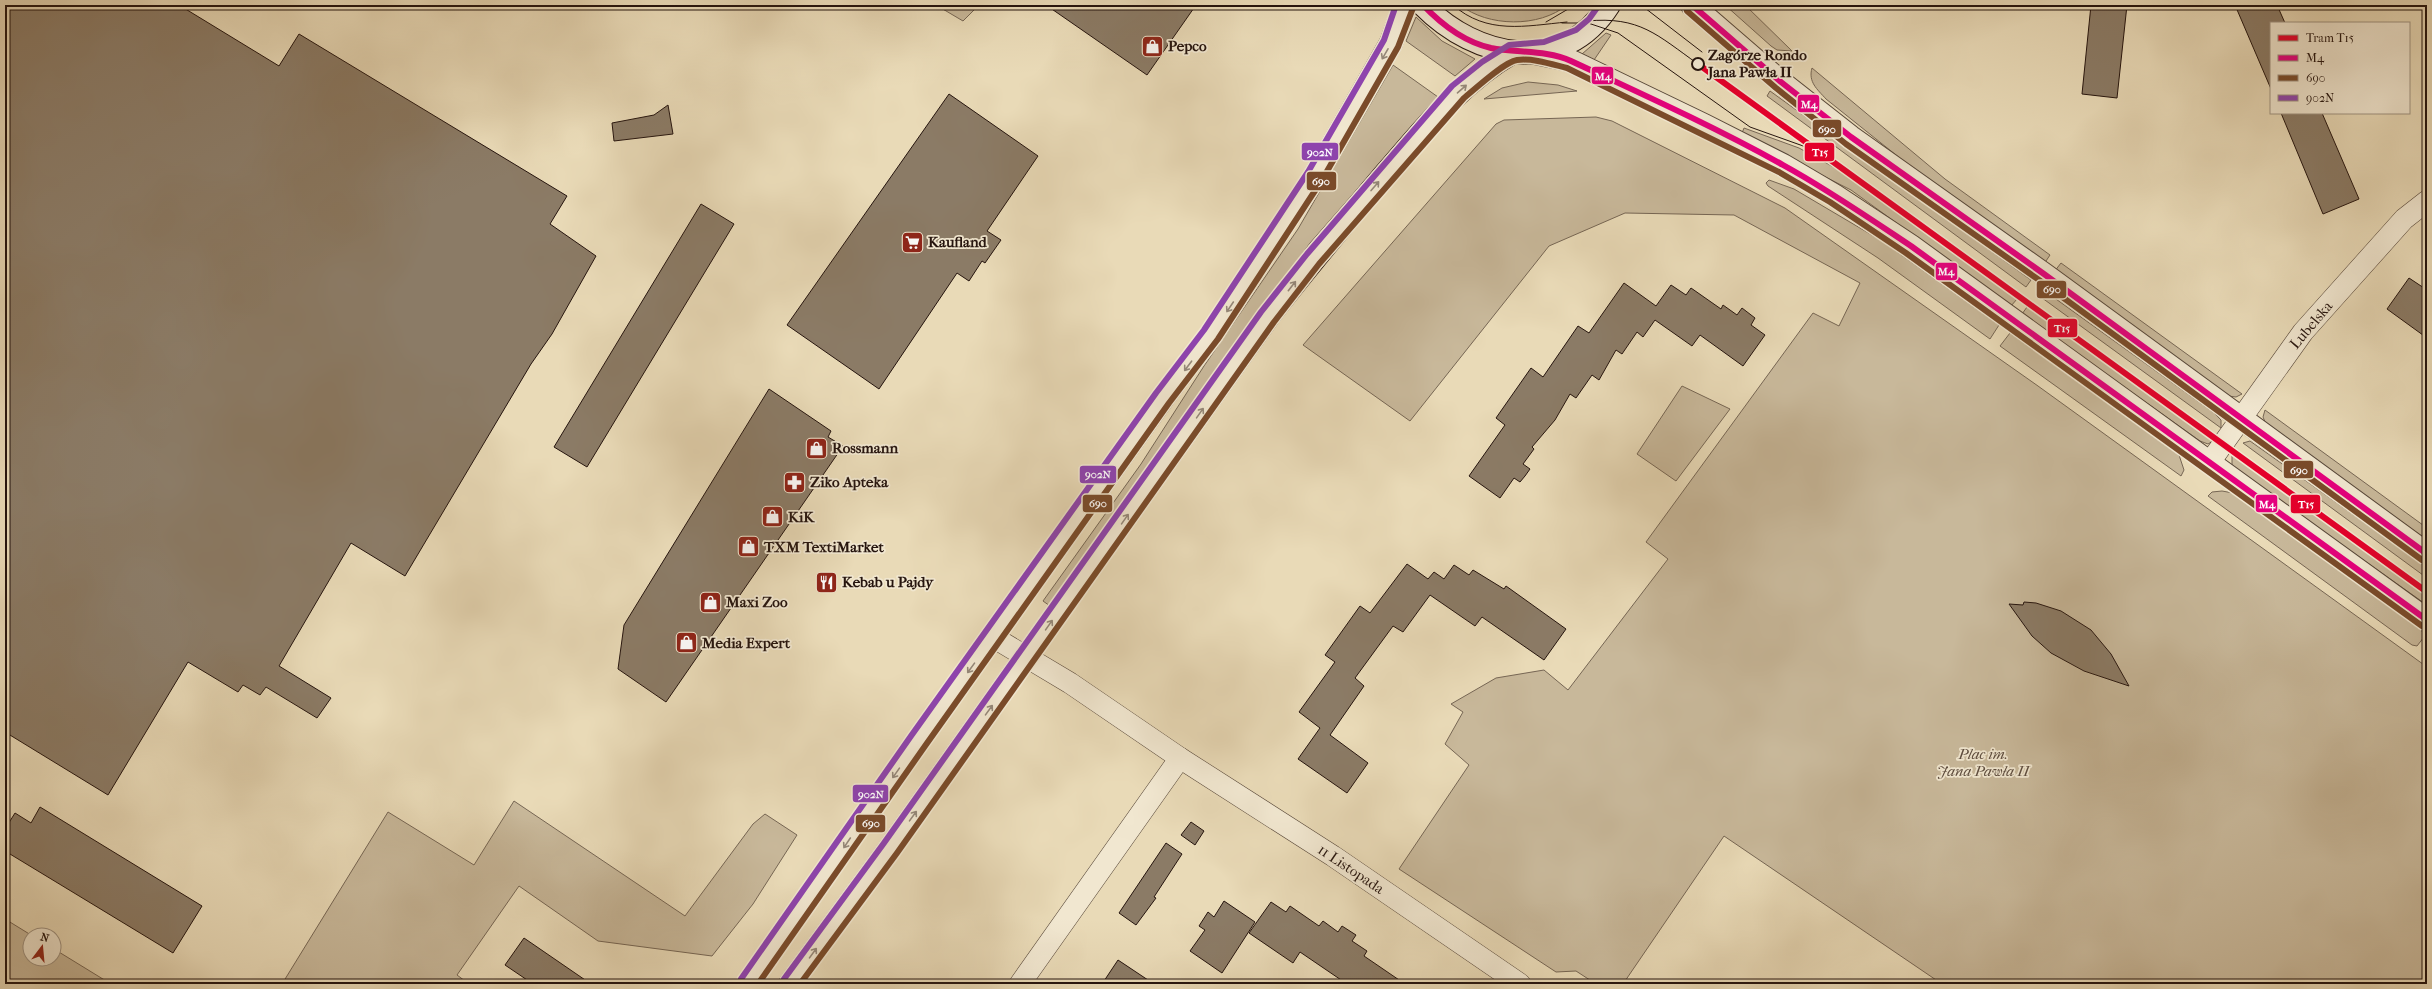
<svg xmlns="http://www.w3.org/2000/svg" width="2432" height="989" viewBox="0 0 2432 989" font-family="'IM FELL French Canon',serif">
	<rect width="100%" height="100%" fill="#e9dab7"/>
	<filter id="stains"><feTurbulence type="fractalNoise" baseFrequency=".005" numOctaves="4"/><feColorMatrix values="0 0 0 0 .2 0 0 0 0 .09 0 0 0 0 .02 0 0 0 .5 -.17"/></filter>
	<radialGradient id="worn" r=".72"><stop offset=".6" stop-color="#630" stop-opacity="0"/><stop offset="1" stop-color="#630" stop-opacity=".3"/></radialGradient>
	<g fill="#c8b89a" stroke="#766654">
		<path d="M936 5H979L963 21Z"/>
		<path d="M1460 5H1567C1539 28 1488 27 1460 5Z"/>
		<path d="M1725 5H1745L1792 51 1777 50 1771 46Z"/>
		<path d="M1416 17 1442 41 1475 59 1455 76 1406 41Z"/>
		<path d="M1606 33 1611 35 1594 60 1582 54Z"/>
		<path d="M1393 65 1438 97 1310 243 1050 606 1043 601 1141 464 1204 366 1298 229Z"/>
		<path d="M1812 68 1945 179 2050 255 2044 264 1931 183 1826 99C1817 89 1808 82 1812 68Z"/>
		<path d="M1528 82 1558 85 1577 91 1484 99 1502 88Z"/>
		<path d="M1770 91 2031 280 2026 287 1767 96Z"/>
		<path d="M1596 117 1612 121 1785 208 2038 386 2427 667V984H1942L1724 836 1623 984H1596L1576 971 1556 972 1399 869 1469 765 1445 744 1463 712 1451 704 1496 678 1544 670 1568 690 1668 559 1646 542 1813 313 1839 326 1860 283 1734 215 1625 213 1549 246 1410 421 1303 345 1496 124 1504 120Z"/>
		<path d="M1744 128 1799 148 1839 170 2017 299 2011 306 1851 190 1748 138 1742 133Z"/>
		<path d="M1769 180 1794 189 1882 241 1999 325 1990 339 1878 258 1768 186 1766 183Z"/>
		<path d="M2061 263 2242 394 2236 397 2228 396 2054 272Z"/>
		<path d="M2042 289 2213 412 2221 420V428L2038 295Z"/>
		<path d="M2027 307 2213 441 2208 444 2200 441 2022 314Z"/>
		<path d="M2010 333 2179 455 2184 470 2181 476 2000 346Z"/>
		<path d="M1682 386 1730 409 1676 481 1637 454Z"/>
		<path d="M2265 410 2427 528V540L2266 424 2263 417Z"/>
		<path d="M2250 441 2427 567V578L2243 443Z"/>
		<path d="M2232 455 2427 595 2424 603 2235 469 2232 465Z"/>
		<path d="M2222 491 2233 493 2421 628 2424 637 2417 646 2412 645 2208 496 2212 492Z"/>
		<path d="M514 801 685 916 753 824 765 814 797 835 753 904 712 956 598 941 519 886 457 975 469 984H282L388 812 474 865Z"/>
		<path d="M5 919 31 935 30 959H54V949L111 984H5Z"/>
	</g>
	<g fill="#8b7b66" stroke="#25140e">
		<path d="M5 5H179L279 66 299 34 567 196 550 224 596 256 552 334 531 364 405 576 351 543 279 666 331 698 317 718 266 687 260 695 243 685 238 692 188 662 108 795 5 732Z"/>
		<path d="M1046 5H1196L1147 75Z"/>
		<path d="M2091 5H2127L2117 98 2082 94Z"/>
		<path d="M2235 5H2277L2285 23H2271V89Z"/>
		<path d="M949 94 1038 156 987 231 1001 240 985 263 982 261 969 281 957 273 879 389 787 325Z"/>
		<path d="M668 105 673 134 614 141 612 123 654 115Z"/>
		<path d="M2281 113H2322L2359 199 2323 214Z"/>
		<path d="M701 204 734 224 587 467 554 447Z"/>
		<path d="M2409 278 2427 290V338L2387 309Z"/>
		<path d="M1624 283 1656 306 1671 285 1686 295 1691 288 1721 309 1723 305 1737 315 1742 308 1755 318 1751 325 1765 335 1743 366 1700 335 1692 346 1655 320 1643 337 1637 332 1622 354 1616 350 1599 380 1592 375 1576 398 1570 394 1555 420 1532 447 1534 449 1523 464 1530 469 1525 476 1520 482 1514 478 1500 498 1469 476 1505 425 1496 418 1531 368 1543 377 1578 326 1589 333Z"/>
		<path d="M769 389 831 431 828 437 843 446 666 702 618 669 624 625Z"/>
		<path d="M1407 564 1428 579 1434 572 1444 579 1454 565 1469 575 1473 570 1504 589 1506 586 1566 629 1544 660 1482 617 1475 626 1430 595 1403 632 1393 626 1355 678 1364 686 1330 735 1368 763 1347 793 1298 759 1320 728 1299 712 1335 662 1325 655 1360 606 1370 613Z"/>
		<path d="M2024 602 2036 603 2061 611 2091 630 2111 654 2129 686 2084 671 2051 653 2032 636 2009 604 2023 605Z"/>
		<path d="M40 807 202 906 173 953 5 851V829L15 813 31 823Z"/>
		<path d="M1191 822 1204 831 1195 845 1181 835Z"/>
		<path d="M1166 843 1182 854 1154 897 1156 898 1136 925 1119 913Z"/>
		<path d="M1224 901 1255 922 1222 973 1190 951 1205 930 1199 926 1208 912 1214 917Z"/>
		<path d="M1271 902 1286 912 1290 906 1319 926 1323 921 1338 932 1342 926 1356 935 1352 941 1367 951 1364 956 1405 984H1347L1300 952 1293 963 1249 933Z"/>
		<path d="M524 938 591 984H533L505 965Z"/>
		<path d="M1118 960 1154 984H1102Z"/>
	</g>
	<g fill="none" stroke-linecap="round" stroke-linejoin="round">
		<defs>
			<g id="minor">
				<path d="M2210 462 2303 332 2404 219 2427 201"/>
				<path d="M993 637 1070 683 1180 758 1333 856 1520 984"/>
				<path d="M1020 984 1180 758"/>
			</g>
			<g id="tertiary">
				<path d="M1692 5 1781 82 1851 137 2044 274 2427 554"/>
				<path d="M1530 52 1569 60 1704 125 1783 165 1834 195 1911 246 2427 620"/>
			</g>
			<g id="secondary">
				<path d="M1423 5C1476 59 1563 77 1609 5"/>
				<path d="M748 984 918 741 1163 398 1211 335 1315 176 1391 43 1405 5"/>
				<path d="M790 984 890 848 1268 317C1306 268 1346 221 1386 173 1425 128 1461 82 1513 52"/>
			</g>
		</defs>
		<use href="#minor" stroke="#564638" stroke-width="22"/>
		<use href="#tertiary" stroke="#564638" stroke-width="24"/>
		<use href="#secondary" stroke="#25140e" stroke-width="24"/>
		<use href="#minor" stroke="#f1e7d0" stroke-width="21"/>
		<use href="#tertiary" stroke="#f1e7d0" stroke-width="22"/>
		<use href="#secondary" stroke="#f1e7d0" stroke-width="22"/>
		<g stroke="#25140e" stroke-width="1">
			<path d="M1453 5C1487 35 1525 26 1567 22"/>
			<path d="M1641 5 1702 52"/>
			<path d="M1587 21C1640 16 1657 35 1698 64"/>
			<path d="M1546 22 1575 5"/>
			<path d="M1562 23H1588L1618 33 1750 127 1806 147 1834 163"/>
		</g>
		<defs>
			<g id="bus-1">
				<path d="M1423 5C1441 24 1465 42 1491 48 1517 53 1547 50 1571 61 1642 94 1715 127 1783 165 1827 189 1869 218 1911 246L2427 620"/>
				<path d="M1692 5 1781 82 1851 137 2044 274 2427 554"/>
			</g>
			<g id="bus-2">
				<path d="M1687 11 1776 88 1846 144 2039 280 2422 560"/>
				<path d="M758 984 925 746 1169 403 1218 339 1322 180 1398 47 1413 8"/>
				<path d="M800 984 897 853 1274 322 1319 264 1464 98C1475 89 1504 62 1517 60 1533 58 1551 64 1567 68L1779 172 1830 202 1906 253 2422 626"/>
			</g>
			<g id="bus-3">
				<path d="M741 979 911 736 1156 393 1204 330 1308 172 1384 40 1396 5"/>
				<path d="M784 979 884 843 1261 312 1307 254 1452 86 1482 62 1509 45 1544 42 1576 30 1589 19 1599 5"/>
			</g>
		</defs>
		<use href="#bus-1" stroke="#f1e7d0" stroke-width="9"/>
		<use href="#bus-2" stroke="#f1e7d0" stroke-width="9"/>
		<use href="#bus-3" stroke="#f1e7d0" stroke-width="9"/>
		<use href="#bus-1" stroke="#e5007d" stroke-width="6"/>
		<use href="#bus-2" stroke="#7a4b2a" stroke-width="6"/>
		<use href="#bus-3" stroke="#8e44ad" stroke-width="6"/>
		<defs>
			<path id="tram-1" d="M1698 64 2427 592"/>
		</defs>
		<use href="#tram-1" stroke="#f1e7d0" stroke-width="9"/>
		<use href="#tram-1" stroke="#e4002b" stroke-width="6"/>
	</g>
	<defs><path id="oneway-shaft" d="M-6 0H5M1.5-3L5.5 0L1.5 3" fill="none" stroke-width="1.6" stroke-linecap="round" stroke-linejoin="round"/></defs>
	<g stroke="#958879">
		<use href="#oneway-shaft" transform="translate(1385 54) rotate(120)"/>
		<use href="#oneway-shaft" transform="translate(1462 89) rotate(-41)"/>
		<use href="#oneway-shaft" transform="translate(1375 186) rotate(-49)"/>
		<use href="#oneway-shaft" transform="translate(1292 286) rotate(-52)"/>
		<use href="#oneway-shaft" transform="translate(1230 307) rotate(124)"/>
		<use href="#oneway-shaft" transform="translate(1188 366) rotate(127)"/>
		<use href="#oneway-shaft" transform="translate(1200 413) rotate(-55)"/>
		<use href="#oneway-shaft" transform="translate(1125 519) rotate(-55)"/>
		<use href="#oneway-shaft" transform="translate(1049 625) rotate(-55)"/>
		<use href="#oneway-shaft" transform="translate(971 668) rotate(126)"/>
		<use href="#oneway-shaft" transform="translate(989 710) rotate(-54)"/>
		<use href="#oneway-shaft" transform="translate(896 773) rotate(125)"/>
		<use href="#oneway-shaft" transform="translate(913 816) rotate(-54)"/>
		<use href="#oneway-shaft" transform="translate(847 843) rotate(124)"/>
		<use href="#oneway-shaft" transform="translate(813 953) rotate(-54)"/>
	</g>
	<defs>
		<symbol id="shop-square" viewBox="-11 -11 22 22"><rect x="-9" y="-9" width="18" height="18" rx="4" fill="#8f2418" stroke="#f1e7d0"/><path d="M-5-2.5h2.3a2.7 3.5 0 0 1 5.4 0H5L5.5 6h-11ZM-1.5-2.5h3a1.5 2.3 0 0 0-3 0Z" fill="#fff"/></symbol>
		<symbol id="supermarket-square" viewBox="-11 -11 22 22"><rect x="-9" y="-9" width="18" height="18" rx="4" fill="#8f2418" stroke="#f1e7d0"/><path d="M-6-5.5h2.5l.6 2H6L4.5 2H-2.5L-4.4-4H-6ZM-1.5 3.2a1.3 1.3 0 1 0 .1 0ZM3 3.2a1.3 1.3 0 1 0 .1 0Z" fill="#fff"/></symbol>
		<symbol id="pharmacy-square" viewBox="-11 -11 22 22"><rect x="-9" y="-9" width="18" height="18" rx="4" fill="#8f2418" stroke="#f1e7d0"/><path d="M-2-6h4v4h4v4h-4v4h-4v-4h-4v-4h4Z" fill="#fff"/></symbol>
		<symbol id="restaurant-square" viewBox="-11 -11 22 22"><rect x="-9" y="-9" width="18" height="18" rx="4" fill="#8f2418" stroke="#f1e7d0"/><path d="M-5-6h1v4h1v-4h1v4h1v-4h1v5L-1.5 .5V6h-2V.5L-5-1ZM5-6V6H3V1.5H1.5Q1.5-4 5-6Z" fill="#fff"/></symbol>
	</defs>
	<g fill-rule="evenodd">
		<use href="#shop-square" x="1140" y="34" width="25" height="25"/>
		<use href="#supermarket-square" x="900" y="230" width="25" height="25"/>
		<use href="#shop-square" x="804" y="436" width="25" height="25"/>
		<use href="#pharmacy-square" x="782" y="470" width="25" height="25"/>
		<use href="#shop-square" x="760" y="504" width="25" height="25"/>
		<use href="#shop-square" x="736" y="534" width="25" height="25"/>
		<use href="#restaurant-square" x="814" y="570" width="25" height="25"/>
		<use href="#shop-square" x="698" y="590" width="25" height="25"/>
		<use href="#shop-square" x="674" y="630" width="25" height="25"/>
	</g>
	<circle fill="#f1e7d0" stroke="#25140e" stroke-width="2" cx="1698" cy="64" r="6"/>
	<g text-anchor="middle" stroke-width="3.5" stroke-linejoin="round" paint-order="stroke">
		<g font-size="15" font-weight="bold" fill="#25140e" stroke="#f1e7d0" text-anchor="start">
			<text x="1168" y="51">Pepco</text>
			<text x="928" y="247">Kaufland</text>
			<text x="832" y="453">Rossmann</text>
			<text x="810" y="487">Ziko Apteka</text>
			<text x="788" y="522">KiK</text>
			<text x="764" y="552">TXM TextiMarket</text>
			<text x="842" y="587">Kebab u Pajdy</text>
			<text x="726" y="607">Maxi Zoo</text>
			<text x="702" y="648">Media Expert</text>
		</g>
		<g font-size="15" font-weight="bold" fill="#25140e" stroke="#f1e7d0" text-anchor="start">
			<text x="1708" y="60">Zagórze Rondo<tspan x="1708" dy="17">Jana Pawła II</tspan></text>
		</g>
		<g font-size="15" fill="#25140e" stroke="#f1e7d0">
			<text transform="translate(2311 325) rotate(-50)" y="5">Lubelska</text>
			<text transform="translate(1351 869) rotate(34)" y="5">11 Listopada</text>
		</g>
		<g font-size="15" font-style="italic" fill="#5e4d3f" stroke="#f1e7d0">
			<text x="1983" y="759">Plac im.<tspan x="1983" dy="17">Jana Pawła II</tspan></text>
		</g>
	</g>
	<g stroke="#f1e7d0" stroke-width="1.5">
		<rect x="1591" y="66" width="23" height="19" rx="4" fill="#e5007d"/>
		<rect x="1797" y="94" width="23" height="19" rx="4" fill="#e5007d"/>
		<rect x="1812" y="119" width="30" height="19" rx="4" fill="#7a4b2a"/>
		<rect x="1301" y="142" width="38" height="19" rx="4" fill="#8e44ad"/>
		<rect x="1804" y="142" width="31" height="20" rx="4" fill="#e4002b"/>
		<rect x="1306" y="171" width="31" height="20" rx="4" fill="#7a4b2a"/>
		<rect x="1935" y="262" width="23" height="19" rx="4" fill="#e5007d"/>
		<rect x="2036" y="280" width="31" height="19" rx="4" fill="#7a4b2a"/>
		<rect x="2047" y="318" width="31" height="20" rx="4" fill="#e4002b"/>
		<rect x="2283" y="460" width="31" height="19" rx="4" fill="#7a4b2a"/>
		<rect x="1079" y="465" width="38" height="19" rx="4" fill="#8e44ad"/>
		<rect x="1082" y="494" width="31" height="19" rx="4" fill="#7a4b2a"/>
		<rect x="2255" y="494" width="23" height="19" rx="4" fill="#e5007d"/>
		<rect x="2290" y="494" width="31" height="20" rx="4" fill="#e4002b"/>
		<rect x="852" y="784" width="37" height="19" rx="4" fill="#8e44ad"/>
		<rect x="855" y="814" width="31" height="19" rx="4" fill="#7a4b2a"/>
	</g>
	<g font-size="11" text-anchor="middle" font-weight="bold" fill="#fff">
		<text x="1603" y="80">M4</text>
		<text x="1809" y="108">M4</text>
		<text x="1827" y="133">690</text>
		<text x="1320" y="156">902N</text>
		<text x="1820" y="156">T15</text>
		<text x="1321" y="185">690</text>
		<text x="1946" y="275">M4</text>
		<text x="2052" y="293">690</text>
		<text x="2062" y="332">T15</text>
		<text x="2299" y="474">690</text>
		<text x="1098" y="478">902N</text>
		<text x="1098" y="507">690</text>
		<text x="2267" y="508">M4</text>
		<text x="2306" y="508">T15</text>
		<text x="871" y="798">902N</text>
		<text x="871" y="827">690</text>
	</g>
	<rect width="2432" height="989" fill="none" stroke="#e9dab7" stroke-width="20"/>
	<rect x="6" y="6" width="2420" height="977" fill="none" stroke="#25140e" stroke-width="2"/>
	<rect x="10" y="10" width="2412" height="969" fill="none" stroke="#25140e"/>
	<rect x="2270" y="22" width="140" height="92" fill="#f1e7d0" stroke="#9f9382"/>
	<rect x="2278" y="35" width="20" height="6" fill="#e4002b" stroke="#9f9382"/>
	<text x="2306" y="42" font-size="12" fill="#25140e">Tram T15</text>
	<rect x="2278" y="55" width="20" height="6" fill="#e5007d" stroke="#9f9382"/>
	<text x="2306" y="62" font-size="12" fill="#25140e">M4</text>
	<rect x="2278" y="75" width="20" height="6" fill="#7a4b2a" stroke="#9f9382"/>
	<text x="2306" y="82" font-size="12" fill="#25140e">690</text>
	<rect x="2278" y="95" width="20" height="6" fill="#8e44ad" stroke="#9f9382"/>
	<text x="2306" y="102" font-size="12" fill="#25140e">902N</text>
	<g transform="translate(42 947) rotate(16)"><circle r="19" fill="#f1e7d0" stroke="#9f9382"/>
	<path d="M0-3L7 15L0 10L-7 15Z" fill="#8f2418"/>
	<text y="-6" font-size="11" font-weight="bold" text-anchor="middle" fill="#25140e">N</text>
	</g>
	<rect width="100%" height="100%" filter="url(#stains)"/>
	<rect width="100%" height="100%" fill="url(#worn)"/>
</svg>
